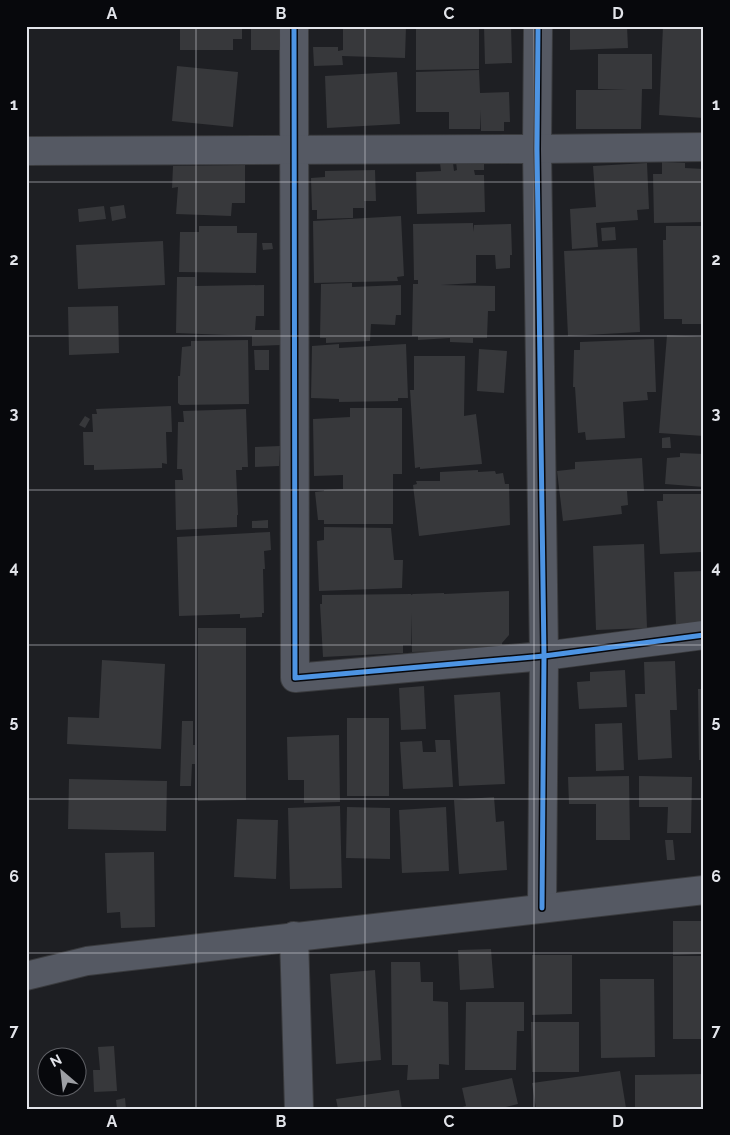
<svg xmlns="http://www.w3.org/2000/svg" width="730" height="1135" viewBox="0 0 730 1135" font-family="Raleway,sans-serif">
	<rect width="100%" height="100%" fill="#1e1f23"/>
	<g fill="#37383b">
		<path d="M180 26H242V39H233V50H180Z"/>
		<rect x="251" y="26" width="28" height="24"/>
		<path d="M343 26H406L405 58 342 56 343 65 314 66 313 47H338V51L343 50Z"/>
		<path d="M416 26H479V69L416 70Z"/>
		<path d="M484 26H511L512 63 485 64Z"/>
		<path d="M570 26H627L628 48 570 50Z"/>
		<path d="M663 26H704V118L659 115Z"/>
		<path d="M598 54H652V89H642L641 129H576V90H627L598 89Z"/>
		<path d="M177 66 238 72 233 127 172 121Z"/>
		<path d="M479 70 480 93 509 92 510 122H504V131H481L480 110V129H449V112H416V72Z"/>
		<path d="M397 72 400 124 327 128 325 76Z"/>
		<path d="M456 162H484V170H474L475 175H484L485 212 417 214 416 172 441 171 440 163H453L454 171 457 170Z"/>
		<path d="M662 162 685 163V168L704 169V222L654 223 653 174H662Z"/>
		<path d="M647 163 649 209 637 210 638 220 596 223 598 247 572 249 570 209 596 207 593 166Z"/>
		<path d="M245 165V203H232L231 216 176 214 178 187 172 188 173 166Z"/>
		<path d="M375 170 376 201H364V208H353V218L317 219V210H312L311 178 325 177V171Z"/>
		<path d="M124 205 126 218 112 221 110 207Z"/>
		<path d="M104 206 106 219 79 222 78 209Z"/>
		<path d="M401 216 404 276 397 277 398 281 314 283 313 221Z"/>
		<path d="M473 223V232L474 225 511 224 512 255H510V268L496 269 495 255H476V283L441 285 495 286V311H488L487 338H473V343L450 342V338L418 340V336H412L413 284H418V280H414L413 224Z"/>
		<path d="M199 226H237V233H257L256 273 179 272 180 232H199Z"/>
		<path d="M666 226H704V324H682V319H664L663 240H666Z"/>
		<path d="M615 227 616 240 602 241 601 228Z"/>
		<path d="M163 241 165 285 78 289 76 245Z"/>
		<path d="M262 243H272L273 249 263 250Z"/>
		<path d="M637 248 640 332 568 336 564 251Z"/>
		<path d="M177 277H195V286L264 285V316H256L255 330H280L281 345 252 346V336L176 333Z"/>
		<path d="M352 283V287L401 285V315H396L395 325 371 324 370 341 326 343V338H320L321 284Z"/>
		<path d="M118 306 119 353 69 355 68 307Z"/>
		<path d="M667 335 704 337V436L659 433Z"/>
		<path d="M654 339 656 392H647L648 400 623 402 625 438 586 440 585 432 578 433 575 387H573L574 350H580V342Z"/>
		<path d="M248 340 249 404 180 405 178 403V376H180L182 347 191 346V341Z"/>
		<path d="M339 344V348L406 344 408 398H398V401L339 402V399L311 398 312 346Z"/>
		<path d="M479 349 507 351 504 393 477 391Z"/>
		<path d="M254 350H269V370H255Z"/>
		<path d="M414 356H465L464 416 476 414 482 464 420 469V467L415 468 410 390H414Z"/>
		<path d="M171 406 172 432H166L167 464 162 463V468L94 470V465H84L83 432H93L92 414H97L96 409Z"/>
		<path d="M350 408H402V474H393V524H324V520H318L315 492 324 491V490L343 489V475L314 476 313 419 350 417Z"/>
		<path d="M246 409 248 467H242V470H236L238 515H237V527L176 530 175 480H183L182 469H188H177L178 422H184L183 411Z"/>
		<path d="M85 416 90 419 85 428 79 425Z"/>
		<path d="M670 437 671 448H662V438Z"/>
		<path d="M280 446 279 466 255 467V447Z"/>
		<path d="M680 453 704 454V487L665 484 667 458 680 457Z"/>
		<path d="M642 458 644 491H627L628 505 621 506 622 514 563 521 557 471 575 469V462Z"/>
		<path d="M478 470V472L495 471 496 474 503 473 505 484H509L510 525 419 536 413 485 417 484 416 481H440V472Z"/>
		<path d="M663 494H704V549H702V552L660 554 657 501H663Z"/>
		<path d="M268 520V528H252V521Z"/>
		<path d="M324 527 391 528 394 560H403L402 588 319 591 317 541 324 540Z"/>
		<path d="M270 532 271 550 264 551 265 569H263L264 613H262V617L240 618V614L179 616 177 537Z"/>
		<path d="M644 544 647 628 596 630 593 546Z"/>
		<path d="M704 571V624L676 625 674 572Z"/>
		<path d="M509 591V635L502 643 503 649 412 652 411 613V645H403V653L323 657 320 604H322V595L411 594V595L413 594 444 593V594Z"/>
		<path d="M198 628H246V800L198 801Z"/>
		<path d="M102 660 165 664 161 749 67 744 68 717 99 718Z"/>
		<path d="M675 661 677 710H670L672 758 638 760 635 694H645L644 662Z"/>
		<path d="M625 670 627 707 579 709 577 682 590 681V672Z"/>
		<path d="M424 686 426 729 401 730 399 688Z"/>
		<path d="M698 689H704V760H699Z"/>
		<path d="M500 692 505 784 459 786 454 695Z"/>
		<rect x="347" y="718" width="42" height="78"/>
		<path d="M182 721H193V745H195V764H192L191 786H180Z"/>
		<path d="M622 723 624 770 596 771 595 724Z"/>
		<path d="M339 735 340 802 304 803V780H288L287 737Z"/>
		<path d="M435 740H450L453 787 403 789 400 742 422 741 423 752H436Z"/>
		<path d="M701 766H704V825H702Z"/>
		<path d="M629 776 630 840H596V804H569L568 777Z"/>
		<path d="M639 776 692 777 691 833H667L668 807H639Z"/>
		<path d="M69 779 167 781 166 831 68 829Z"/>
		<path d="M494 797 496 822 504 821 507 870 459 874 454 800Z"/>
		<path d="M340 806 342 888 290 889 288 808Z"/>
		<path d="M347 807 390 808V859L346 858Z"/>
		<path d="M446 807 449 871 402 873 399 810Z"/>
		<path d="M237 819 278 820 276 879 234 877Z"/>
		<path d="M665 840H673L675 860H667Z"/>
		<path d="M154 852 155 927 121 928 120 912 107 913 105 853Z"/>
		<path d="M673 921H704V954L673 955Z"/>
		<path d="M491 949 494 988 460 990 458 950Z"/>
		<path d="M532 955H572V1014L532 1015Z"/>
		<rect x="673" y="956" width="31" height="83"/>
		<path d="M391 962H420L421 982H433V1001L448 1002 449 1065 439 1064V1079L407 1080 408 1065H392Z"/>
		<path d="M375 970 381 1060 336 1064 330 974Z"/>
		<path d="M600 979H654L655 1057 601 1058Z"/>
		<path d="M466 1002H524V1031H517L516 1070H465Z"/>
		<path d="M531 1022H579V1072H532Z"/>
		<path d="M114 1046 117 1091 94 1092 93 1070H100L98 1047Z"/>
		<path d="M620 1071 626 1108 536 1109 532 1083Z"/>
		<path d="M704 1074V1109H635V1075Z"/>
		<path d="M512 1078 518 1104 497 1109H455L466 1106 462 1088Z"/>
		<path d="M399 1090 402 1109H338L336 1099Z"/>
		<path d="M125 1098 126 1109H117L116 1100Z"/>
	</g>
	<g fill="none" stroke-linecap="round" stroke-linejoin="round">
		<defs>
			<g id="minor">
				<path d="M294 26 295 678 544 656 704 635"/>
				<path d="M538 26 537 149 544 656 542 908"/>
				<path d="M26 151 537 149 704 147"/>
				<path d="M294 936 299 1109"/>
				<path d="M26 976 87 961 704 890"/>
			</g>
		</defs>
		<use href="#minor" stroke="#3a3b3e" stroke-width="30"/>
		<use href="#minor" stroke="#555963" stroke-width="28"/>
		<defs>
			<g id="cycleway">
				<path d="M294 26 295 678 544 656 704 635"/>
				<path d="M538 26 537 149 544 656 542 908"/>
			</g>
		</defs>
		<use href="#cycleway" stroke="#07080c" stroke-width="8"/>
		<use href="#cycleway" stroke="#4d94e3" stroke-width="5"/>
	</g>
	<path fill="none" stroke="#e2e4ea" stroke-width="1" stroke-opacity="0.55" d="M196 26V1109M365 26V1109M534 26V1109M26 182H704M26 336H704M26 490H704M26 645H704M26 799H704M26 953H704"/>
	<rect width="730" height="1135" fill="none" stroke="#07080c" stroke-width="55"/>
	<g transform="translate(62 1072) rotate(332)"><circle r="24" fill="#07080c" stroke="#5f6065"/>
	<path d="M0-4L9 19L0 12L-9 19Z" fill="#9d9fa4"/>
	<text y="-8" font-size="14" font-weight="bold" text-anchor="middle" fill="#e2e4ea">N</text>
	</g>
	<rect x="28" y="28" width="674" height="1080" fill="none" stroke="#e2e4ea" stroke-width="2"/>
	<g font-size="16" text-anchor="middle" font-weight="bold" fill="#e2e4ea">
		<text x="112" y="19">A</text>
		<text x="281" y="19">B</text>
		<text x="449" y="19">C</text>
		<text x="618" y="19">D</text>
		<text x="14" y="110">1</text>
		<text x="716" y="110">1</text>
		<text x="14" y="265">2</text>
		<text x="716" y="265">2</text>
		<text x="14" y="419">3</text>
		<text x="716" y="419">3</text>
		<text x="14" y="573">4</text>
		<text x="716" y="573">4</text>
		<text x="14" y="727">5</text>
		<text x="716" y="727">5</text>
		<text x="14" y="882">6</text>
		<text x="716" y="882">6</text>
		<text x="14" y="1036">7</text>
		<text x="716" y="1036">7</text>
		<text x="112" y="1127">A</text>
		<text x="281" y="1127">B</text>
		<text x="449" y="1127">C</text>
		<text x="618" y="1127">D</text>
	</g>
</svg>
